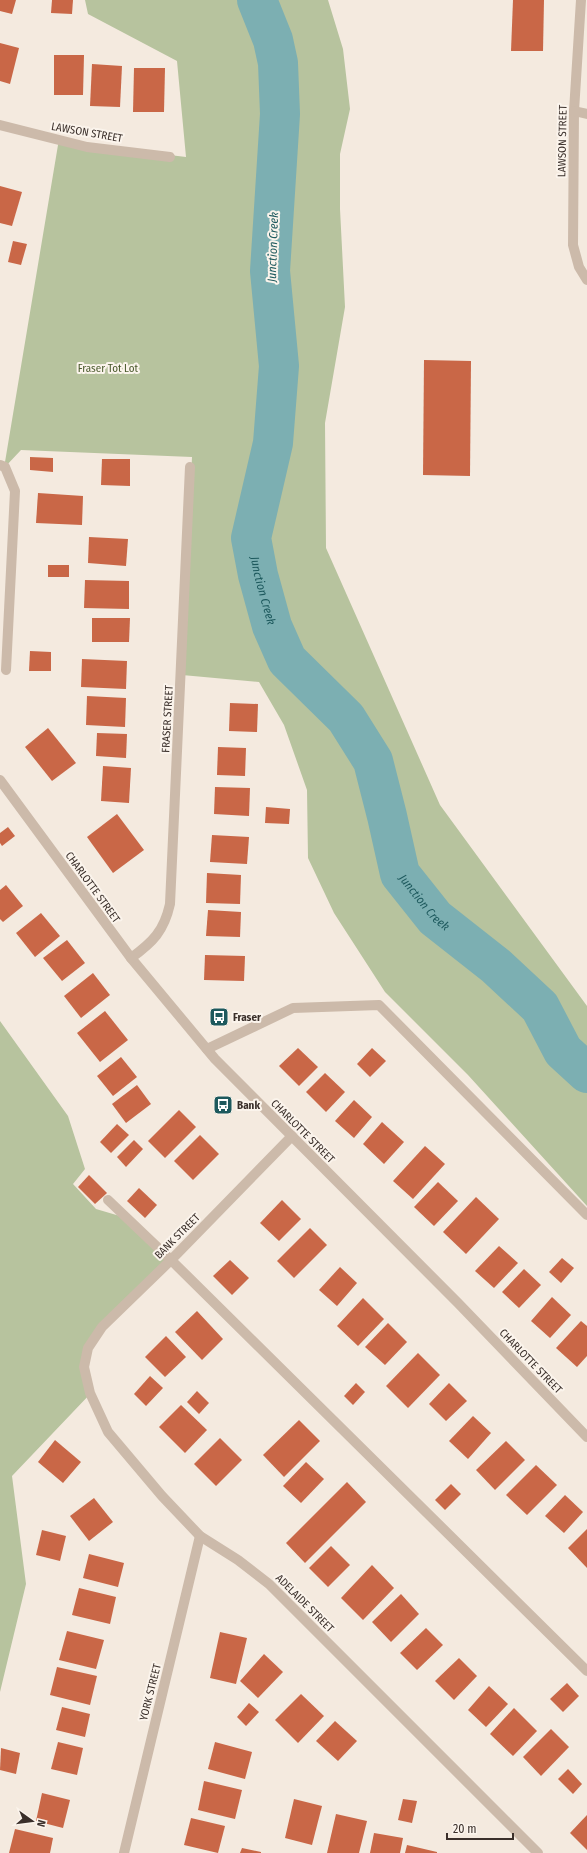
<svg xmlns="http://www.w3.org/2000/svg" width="587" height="1853" viewBox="0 0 587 1853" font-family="'Fira Sans Condensed',sans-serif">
	<rect width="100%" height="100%" fill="#f4eadf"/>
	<g fill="#b7c39e">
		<path d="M85 0H328L343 49 350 109 340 154V209L345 307 325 423 326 548 440 805 587 1006V1206L468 1075 385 992 334 913 308 858 307 790 284 725 259 682 182 675 192 457 21 450 4 468 59 139 87 145 186 157 177 61 88 14Z"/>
		<path d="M0 1021 68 1116 85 1169 73 1184 96 1209 130 1219 174 1260 103 1328 87 1357 92 1392 12 1476 26 1584 0 1692Z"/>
	</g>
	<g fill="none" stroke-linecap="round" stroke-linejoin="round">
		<path stroke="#7cafb2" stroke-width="40" id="s1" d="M257 0 273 40 278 63 280 114 270 271 279 366 273 443 251 538 258 575 272 626 287 660 346 718 373 761 387 816 400 874 435 918 496 966 540 1007 563 1051 587 1073"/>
	</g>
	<g fill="#c96747">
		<path d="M0 0H16L12 14 0 11Z"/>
		<path d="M52 0H73L72 14 51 13Z"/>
		<path d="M513 0H544L543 51H511Z"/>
		<path d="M0 43 19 48 10 84 0 81Z"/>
		<path d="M54 55H84L83 95H54Z"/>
		<path d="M92 64 122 66 120 107 90 106Z"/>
		<path d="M134 68H165L164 112H133Z"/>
		<path d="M0 186 22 192 12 226 0 223Z"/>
		<path d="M13 241 27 244 21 265 8 262Z"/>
		<path d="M424 360 471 361 470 476 423 475Z"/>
		<path d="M30 457 53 458V472L30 470Z"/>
		<path d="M102 459H130V486L101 485Z"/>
		<path d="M38 493 83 496 82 525 36 523Z"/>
		<path d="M89 537 128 539 126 566 88 563Z"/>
		<rect x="48" y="565" width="21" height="12"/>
		<path d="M85 580 129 581V609L84 608Z"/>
		<path d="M92 618H130L129 642H92Z"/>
		<path d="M30 651 51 652V671H29Z"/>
		<path d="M82 659 127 661 126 689 81 687Z"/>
		<path d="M87 696 126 698 125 727 86 725Z"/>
		<path d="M230 703 258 704 257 732 229 731Z"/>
		<path d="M48 728 76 763 52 781 25 747Z"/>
		<path d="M97 733 127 734 126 758 96 756Z"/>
		<path d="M218 747 246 748 245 776 217 775Z"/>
		<path d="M103 766 131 768 129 803 101 801Z"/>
		<path d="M215 787 250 788 249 816 214 814Z"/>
		<path d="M266 807 290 809 289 824 265 823Z"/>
		<path d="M117 814 144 850 113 873 87 837Z"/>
		<path d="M8 827 15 836 2 846 0 843V833Z"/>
		<path d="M212 835 249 837 247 864 210 862Z"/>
		<path d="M207 873 241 875 240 904 206 903Z"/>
		<path d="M6 885 23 906 3 922 0 919V890Z"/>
		<path d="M208 910 241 912 240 937 206 936Z"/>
		<path d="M41 913 60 936 35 957 16 933Z"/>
		<path d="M67 940 85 963 62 981 43 958Z"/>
		<path d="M205 955 245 956 244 981 204 980Z"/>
		<path d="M93 973 110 995 81 1018 64 996Z"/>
		<path d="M105 1011 128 1040 100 1062 77 1033Z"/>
		<path d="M298 1048 318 1067 299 1086 279 1066Z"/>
		<path d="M372 1048 386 1061 370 1077 357 1064Z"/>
		<path d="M121 1057 137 1077 113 1096 97 1076Z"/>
		<path d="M325 1073 345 1092 326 1112 306 1092Z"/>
		<path d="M137 1085 151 1104 126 1123 112 1104Z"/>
		<path d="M354 1100 372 1117 354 1138 335 1121Z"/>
		<path d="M179 1110 196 1127 165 1158 148 1141Z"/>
		<path d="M382 1122 404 1142 384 1164 363 1144Z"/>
		<path d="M117 1124 129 1135 111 1153 100 1142Z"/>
		<path d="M200 1135 219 1154 193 1180 174 1161Z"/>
		<path d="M134 1140 143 1149 126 1167 117 1157Z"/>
		<path d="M425 1146 445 1164 413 1199 393 1181Z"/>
		<path d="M89 1175 107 1193 95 1204 78 1187Z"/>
		<path d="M438 1182 458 1201 434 1226 414 1207Z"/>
		<path d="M139 1188 157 1205 145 1218 127 1201Z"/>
		<path d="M476 1197 499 1219 466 1254 443 1232Z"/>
		<path d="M282 1200 301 1219 279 1241 260 1223Z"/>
		<path d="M310 1228 327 1245 294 1278 277 1261Z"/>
		<path d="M499 1246 518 1263 494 1288 475 1271Z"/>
		<path d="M562 1258 574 1268 561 1283 549 1272Z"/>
		<path d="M230 1260 249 1278 232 1295 213 1276Z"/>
		<path d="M340 1267 357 1283 337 1306 319 1290Z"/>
		<path d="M524 1269 541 1285 519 1308 502 1292Z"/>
		<path d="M552 1297 571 1315 550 1338 531 1321Z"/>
		<path d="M363 1298 384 1319 358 1346 337 1326Z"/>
		<path d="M197 1311 223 1339 202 1360 175 1332Z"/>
		<path d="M581 1321 587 1326V1356L577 1367 556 1348Z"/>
		<path d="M388 1323 407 1342 385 1365 365 1347Z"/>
		<path d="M166 1336 186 1357 165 1377 145 1357Z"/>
		<path d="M418 1353 440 1375 408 1408 386 1386Z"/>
		<path d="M150 1376 163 1388 146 1406 134 1394Z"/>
		<path d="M356 1383 365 1392 353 1405 344 1396Z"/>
		<path d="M449 1383 467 1401 446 1421 429 1404Z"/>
		<path d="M197 1391 209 1403 199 1414 187 1402Z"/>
		<path d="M181 1405 207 1430 185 1453 159 1427Z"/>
		<path d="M473 1416 491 1433 468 1459 449 1441Z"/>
		<path d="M299 1420 320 1441 284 1477 263 1455Z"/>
		<path d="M220 1438 242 1460 216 1486 194 1464Z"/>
		<path d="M55 1440 81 1462 63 1483 38 1462Z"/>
		<path d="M506 1441 525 1460 495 1490 476 1470Z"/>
		<path d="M306 1462 324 1479 301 1503 283 1486Z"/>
		<path d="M536 1465 557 1485 527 1515 506 1495Z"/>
		<path d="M347 1482 366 1502 305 1563 286 1543Z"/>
		<path d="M451 1484 461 1494 445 1510 435 1500Z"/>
		<path d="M565 1495 583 1512 564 1533 545 1516Z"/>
		<path d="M94 1498 113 1522 89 1541 70 1516Z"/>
		<path d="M587 1529V1568L568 1548Z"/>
		<path d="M42 1530 66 1536 60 1561 36 1555Z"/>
		<path d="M331 1546 350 1565 328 1587 309 1568Z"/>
		<path d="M89 1554 124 1563 118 1587 83 1578Z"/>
		<path d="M372 1565 394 1588 363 1620 341 1598Z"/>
		<path d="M79 1588 116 1597 110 1624 72 1615Z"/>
		<path d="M401 1594 419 1614 391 1642 372 1622Z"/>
		<path d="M426 1628 443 1645 417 1670 400 1653Z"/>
		<path d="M67 1631 104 1640 96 1669 59 1660Z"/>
		<path d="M220 1632 247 1638 236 1684 210 1678Z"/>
		<path d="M264 1654 283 1672 258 1698 240 1681Z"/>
		<path d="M459 1658 477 1676 454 1700 435 1681Z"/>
		<path d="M57 1667 97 1676 90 1705 50 1695Z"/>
		<path d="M567 1683 579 1696 563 1712 550 1699Z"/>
		<path d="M489 1686 508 1704 486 1727 468 1710Z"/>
		<path d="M301 1694 324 1716 298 1743 275 1720Z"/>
		<path d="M249 1703 259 1712 246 1726 237 1717Z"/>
		<path d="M62 1707 90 1714 85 1737 56 1730Z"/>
		<path d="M514 1708 537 1731 513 1756 490 1734Z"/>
		<path d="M335 1721 357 1741 338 1761 316 1741Z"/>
		<path d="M551 1729 569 1747 541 1776 523 1757Z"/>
		<path d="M58 1742 83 1748 77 1775 51 1769Z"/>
		<path d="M215 1742 252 1752 245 1779 208 1769Z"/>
		<path d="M1 1748 20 1753 16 1774 0 1770Z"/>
		<path d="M568 1769 582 1784 573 1794 558 1779Z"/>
		<path d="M204 1781 242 1790 235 1819 198 1810Z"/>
		<path d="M42 1793 70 1800 63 1828 36 1821Z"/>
		<path d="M294 1799 322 1806 312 1845 285 1838Z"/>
		<path d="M403 1799 417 1801 412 1823 398 1820Z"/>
		<path d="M336 1814 367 1821 359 1853H327Z"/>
		<path d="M587 1815V1850L570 1833Z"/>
		<path d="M191 1818 225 1826 218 1853 184 1845Z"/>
		<path d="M15 1829 53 1838 50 1853H9Z"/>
		<path d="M374 1833 403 1838 400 1853H370Z"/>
		<path d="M407 1845 437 1852V1853H405Z"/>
		<path d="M242 1848 261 1852V1853H240Z"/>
	</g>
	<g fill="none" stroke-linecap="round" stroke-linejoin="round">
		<g stroke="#ccbaaa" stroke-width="10">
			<path d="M581 0 574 111 573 245 579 267 587 280"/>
			<path d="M574 111 587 114"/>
			<path d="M0 125 87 147 170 157"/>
			<path d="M0 465 5 467 15 491 6 670"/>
			<path d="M0 780 131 958 215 1059 458 1303 587 1437"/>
			<path d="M131 958C153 942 164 931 170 904L190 467"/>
			<path d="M207 1049 293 1008 379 1005 587 1215"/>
			<path d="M292 1136 171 1260 102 1327 88 1348 84 1367 90 1393 108 1432 162 1496 200 1536 238 1560 269 1584 538 1853"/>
			<path d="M108 1200 171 1260 587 1671"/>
			<path d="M124 1853 200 1536"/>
		</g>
	</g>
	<defs>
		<symbol id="bus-square" viewBox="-11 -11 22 22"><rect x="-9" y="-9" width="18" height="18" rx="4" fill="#1d595d" stroke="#fbf4ec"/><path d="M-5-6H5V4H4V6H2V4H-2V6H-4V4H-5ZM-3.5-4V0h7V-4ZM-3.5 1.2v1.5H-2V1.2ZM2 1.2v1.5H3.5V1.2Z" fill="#fff"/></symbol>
	</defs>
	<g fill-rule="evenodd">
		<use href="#bus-square" x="208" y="1006" width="22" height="22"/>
		<use href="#bus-square" x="212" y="1094" width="22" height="22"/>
	</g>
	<g text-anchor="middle" stroke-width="4" stroke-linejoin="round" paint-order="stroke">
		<g font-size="11" fill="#3a2f2a" stroke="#fbf4ec">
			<text transform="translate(87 132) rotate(10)" y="4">LAWSON STREET</text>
			<text transform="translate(562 141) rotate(-89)" y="4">LAWSON STREET</text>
			<text transform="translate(167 719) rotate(-87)" y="4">FRASER STREET</text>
			<text transform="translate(93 887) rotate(54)" y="4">CHARLOTTE STREET</text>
			<text transform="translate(303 1131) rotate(45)" y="4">CHARLOTTE STREET</text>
			<text transform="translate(177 1236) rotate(-45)" y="4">BANK STREET</text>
			<text transform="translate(531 1361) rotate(46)" y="4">CHARLOTTE STREET</text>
			<text transform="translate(305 1603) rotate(45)" y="4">ADELAIDE STREET</text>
			<text transform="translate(150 1692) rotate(-76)" y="4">YORK STREET</text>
		</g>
		<g font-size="11" fill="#49592c" stroke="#fbf4ec">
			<text x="108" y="372">Fraser Tot Lot</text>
		</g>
		<g font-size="11" font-weight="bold" fill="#3a2f2a" stroke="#fbf4ec" text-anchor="start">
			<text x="233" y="1021">Fraser</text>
			<text x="237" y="1109">Bank</text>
		</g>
		<g font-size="12" font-style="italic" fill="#1d595d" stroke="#fbf4ec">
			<text transform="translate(273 247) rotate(-88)" y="4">Junction Creek</text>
			<text dy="4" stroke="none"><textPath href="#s1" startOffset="599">Junction Creek</textPath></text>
			<text dy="4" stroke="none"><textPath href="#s1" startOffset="960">Junction Creek</textPath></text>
		</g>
	</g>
	<g transform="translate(32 1821) rotate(104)" stroke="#fbf4ec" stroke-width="3" paint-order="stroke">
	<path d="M0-3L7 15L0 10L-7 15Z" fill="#3a2f2a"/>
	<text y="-6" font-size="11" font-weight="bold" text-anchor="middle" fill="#3a2f2a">N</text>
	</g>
	<path d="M447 1833v6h66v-6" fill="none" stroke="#3a2f2a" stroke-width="2"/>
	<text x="453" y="1833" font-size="12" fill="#3a2f2a" stroke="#fbf4ec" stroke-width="3" paint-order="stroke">20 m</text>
</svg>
